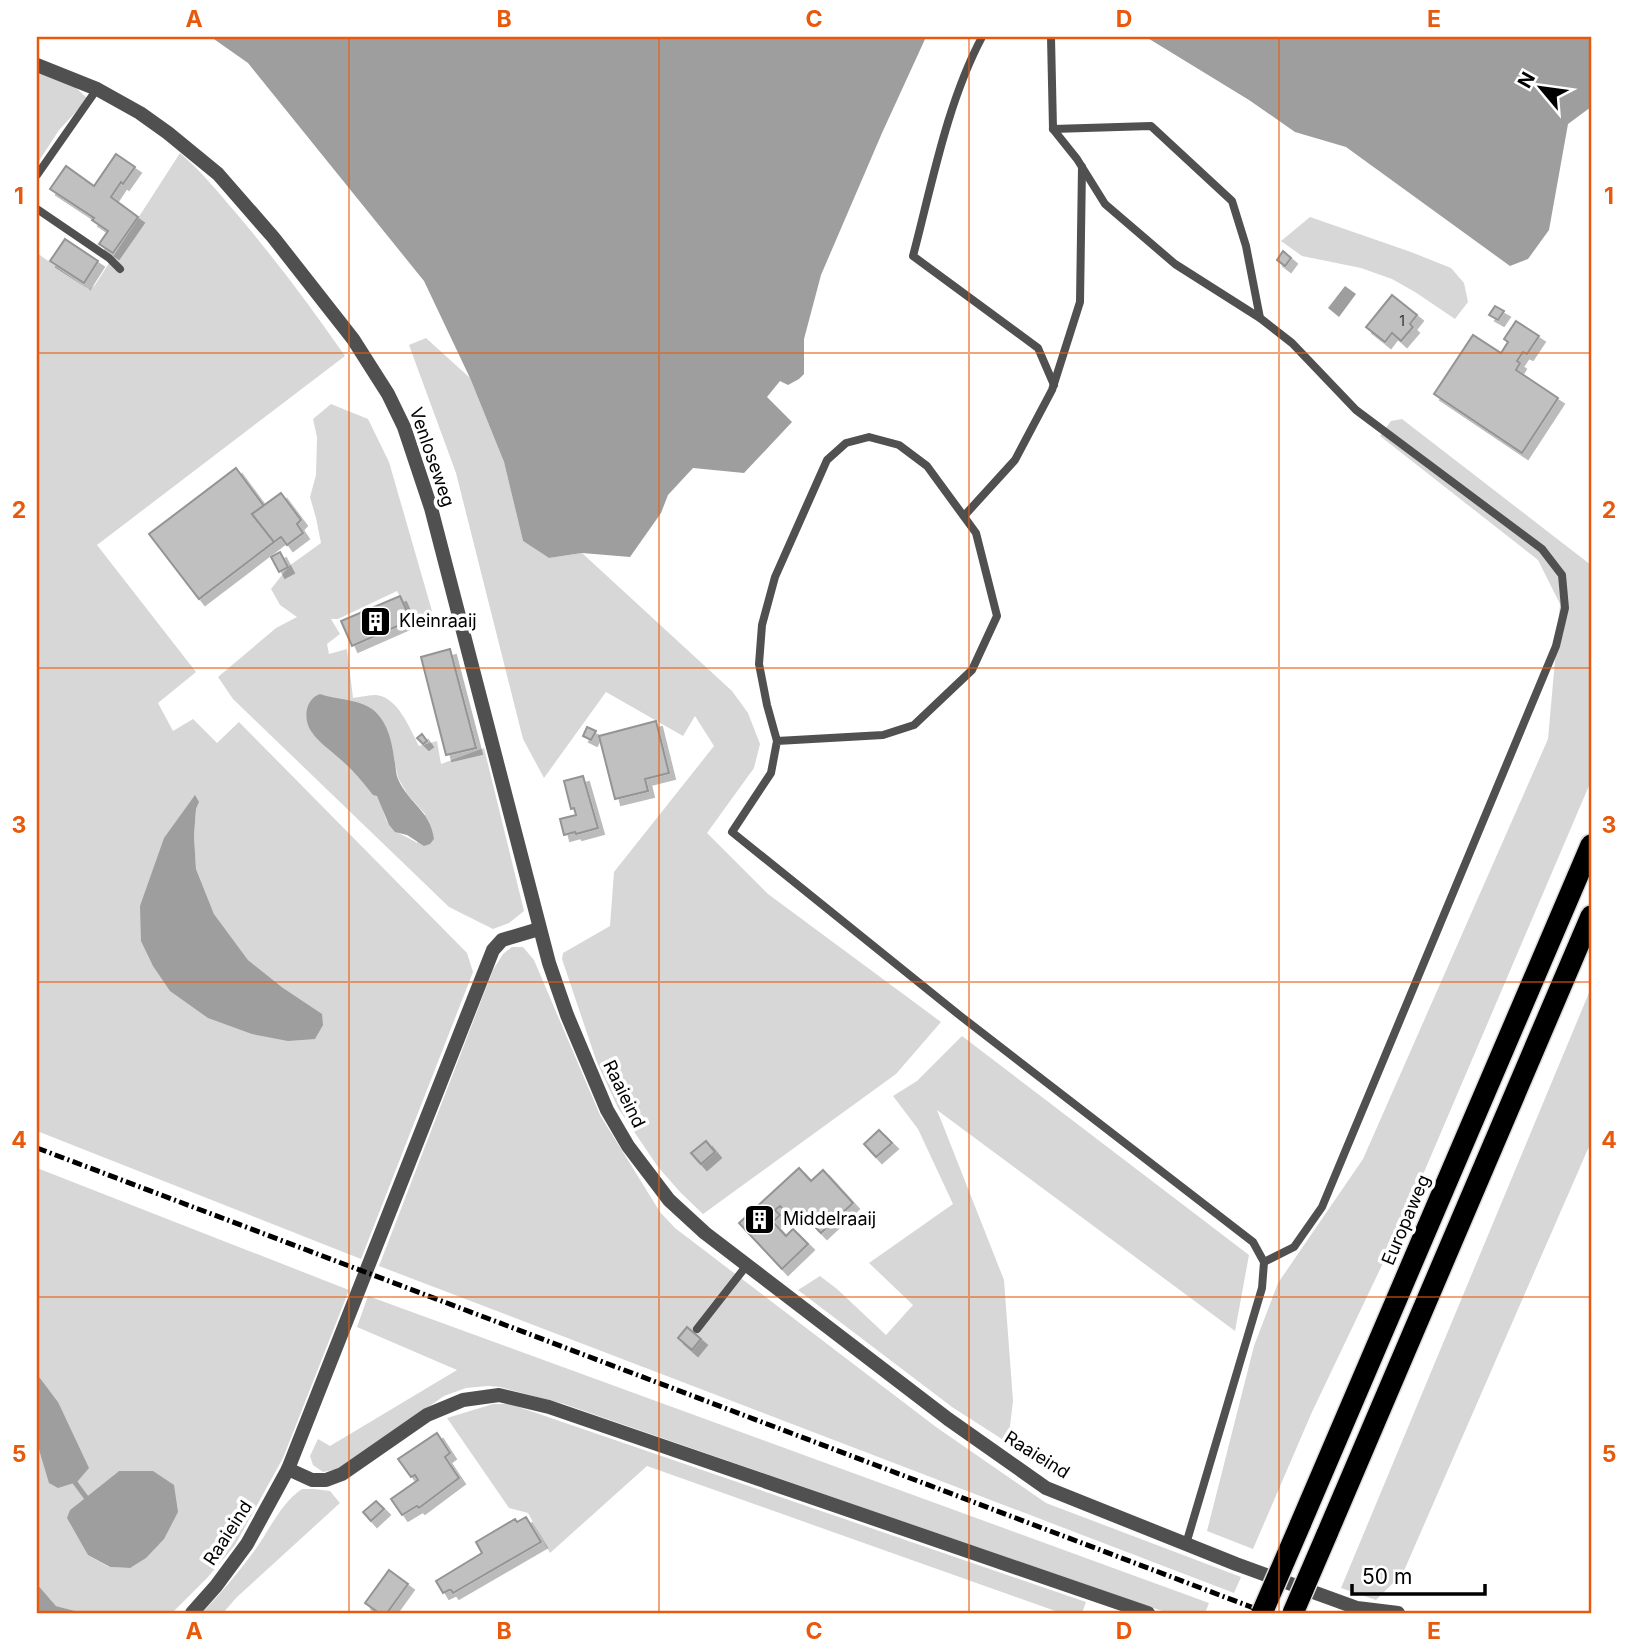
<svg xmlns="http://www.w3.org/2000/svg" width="1628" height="1650" viewBox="0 0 1628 1650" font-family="Inter,sans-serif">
	<defs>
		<filter id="shadow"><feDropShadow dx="6" dy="6" stdDeviation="0" flood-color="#0004"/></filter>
	</defs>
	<rect width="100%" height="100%" fill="#fff"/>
	<g fill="#d7d7d7" fill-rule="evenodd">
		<path d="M37 70 75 87 88 99 59 130 37 164Z"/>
		<path d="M180 153C201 171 218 192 236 213 275 259 311 307 345 356L97 545 196 672 158 703 173 731 193 719 217 743 239 722 467 953 473 972 361 1259 37 1131V253L89 290 95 285ZM199 802 196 809 194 836 196 869 214 914 248 960 283 988 140 906Z"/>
		<path d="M1310 217 1411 252 1451 268 1464 283 1468 302 1455 319 1415 292 1392 279 1361 268 1302 256 1281 241Z"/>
		<path d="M426 338 470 378 504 462 523 541 549 558 582 553 732 691 748 713 760 744 754 768 707 833 768 894 941 1022 896 1074 703 1214 681 1193 658 1167 618 1108 596 1060 562 959 563 953 610 926 614 872 714 746 695 716 683 736 606 692 544 778 523 739 456 473 409 345Z"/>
		<path d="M331 404 368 419 389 462 432 611 412 621 397 591 338 619H331L340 634 327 644 329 654 347 649 353 698C360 697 369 695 376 695 398 697 410 729 419 746L437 741 441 764 484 748 524 911 509 923 493 929 449 907 233 699 218 677 276 628 297 617 280 605 271 589 289 566 321 543 316 518 310 497 316 475 317 437 313 419ZM320 694 332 699 393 753 398 778 408 795 425 814 417 843C409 837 394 833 389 825 383 816 383 803 376 795 357 772 334 752 312 733Z"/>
		<path d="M1402 419 1591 565V781L1404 1219 1312 1412 1253 1549 1207 1531 1254 1346 1278 1283 1363 1159 1548 739 1560 604 1538 560 1380 436 1391 421Z"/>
		<path d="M512 947H523L534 960 600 1115 660 1212 675 1228 936 1427 1046 1503 1241 1577 1234 1593 379 1266 493 970 503 954Z"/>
		<path d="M1591 988V1142L1403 1573 1376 1600 1341 1588Z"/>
		<path d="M962 1036 1249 1255 1235 1331 937 1110 1004 1280 1013 1401 1008 1443 952 1407 798 1290 820 1276 837 1289 886 1335 913 1305 869 1263 953 1204 918 1129 893 1096 917 1081Z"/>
		<path d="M37 1168 349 1290 283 1458 235 1545 208 1577 172 1613H83L56 1606 37 1584V1443L43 1461 58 1402 37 1374ZM119 1471 130 1568 109 1567 88 1555 70 1510Z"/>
		<path d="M368 1296 1209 1603 1205 1613H1168L564 1404 500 1387 488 1386 466 1388 444 1396 339 1469 323 1472 313 1465 310 1456 318 1439 330 1446 457 1370 357 1327Z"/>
		<path d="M493 1404H510L1086 1602 1082 1613H1061L647 1466 550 1553 528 1513 509 1508 447 1418Z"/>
		<path d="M302 1489H314L330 1491 340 1503 237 1597 223 1613H202C221 1593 239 1572 255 1550 270 1529 281 1503 302 1489Z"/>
	</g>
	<g fill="#9e9e9e">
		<path d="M211 37H926L882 133 821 275 804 339V374L799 379 788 385 780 381 767 397 792 422 744 473 693 468 668 495 661 513 630 557 582 553 549 558 523 541 504 462 470 378 424 281 248 63Z"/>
		<path d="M1146 37H1591V107L1568 124 1549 230 1528 259 1510 266 1346 147 1295 132 1249 100Z"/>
		<path d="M1345 286 1356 294 1339 317 1328 308Z"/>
		<path d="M320 694C337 700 358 699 372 709 389 722 392 744 395 763 396 769 396 775 398 779 409 804 430 810 434 839L430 844 424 846 407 835 395 832 389 825 377 796 373 795C362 781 352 769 339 758 330 750 317 741 311 731 303 719 305 699 320 694Z"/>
		<path d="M195 795 199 802 196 809 194 836 196 869 214 914 248 960 283 988 322 1014 323 1025 315 1039 288 1041 252 1034 208 1018 170 991 153 966 141 941 140 906 164 838Z"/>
		<path d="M37 1374 58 1402 89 1468 77 1482 58 1488 49 1483 37 1443Z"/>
		<path d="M119 1471H153L174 1485 178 1512 164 1539 146 1558 130 1568 110 1567 88 1555 67 1518 70 1510Z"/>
		<path d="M37 1584 56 1606 83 1613H40L37 1610Z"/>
	</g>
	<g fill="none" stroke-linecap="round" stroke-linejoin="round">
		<path stroke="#9e9e9e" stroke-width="5" d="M71 1477 88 1500"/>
	</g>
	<g fill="#c0c0c0" stroke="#949494" stroke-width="2" filter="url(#shadow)">
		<path d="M116 154 135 167 123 184 121 182 111 197 138 217 113 253 99 244 108 231 92 220 94 218 50 189 66 166 94 186Z"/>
		<path d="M65 239 98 261 84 283 50 261Z"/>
		<path d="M1283 251 1291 258 1285 266 1277 260Z"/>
		<path d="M1392 295 1417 315 1410 324 1413 327 1401 341 1392 333 1385 342 1366 327Z"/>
		<path d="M1495 306 1504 311 1498 320 1489 315Z"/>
		<path d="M1516 321 1539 336 1527 354 1523 352 1517 361 1520 363 1516 370 1558 398 1522 453 1434 394 1473 335 1501 353 1508 342 1504 339Z"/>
		<path d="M236 468 264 506 252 514 274 542 199 599 149 534Z"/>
		<path d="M281 493 301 520 297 524 303 533 287 545 281 537 274 542 252 514Z"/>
		<path d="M280 552 288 567 279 572 271 557Z"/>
		<path d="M400 596 411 620 352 646 341 621Z"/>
		<path d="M450 649 476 748 446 755 421 657Z"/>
		<path d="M656 721 669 773 645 779 648 791 615 799 599 736Z"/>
		<path d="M587 727 596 731 591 740 583 736Z"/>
		<path d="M422 734 427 741 423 744 417 738Z"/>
		<path d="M583 776 598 828 576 834 575 832 564 835 560 819 576 815 574 808 571 809 564 781Z"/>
		<path d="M879 1130 892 1143 876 1157 864 1144Z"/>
		<path d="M706 1141 715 1152 701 1164 691 1153Z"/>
		<path d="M799 1168 811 1181 823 1170 853 1203 821 1233 797 1208 789 1216 780 1206 775 1210 780 1215 773 1222 786 1236 793 1229 808 1244 782 1269 739 1223Z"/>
		<path d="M687 1327 701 1339 692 1350 678 1338Z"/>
		<path d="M437 1433 450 1453 445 1457 459 1478 419 1508 417 1506 402 1515 391 1499 418 1480 415 1475 411 1477 398 1459Z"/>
		<path d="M376 1501 384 1509 371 1521 363 1512Z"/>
		<path d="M526 1517 541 1542 453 1593 451 1590H449L443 1593 436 1581 482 1553 476 1542 515 1519 517 1522Z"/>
		<path d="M389 1570 408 1584 387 1613H379L365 1603Z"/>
	</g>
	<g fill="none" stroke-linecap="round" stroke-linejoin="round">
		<defs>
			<g id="highway">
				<path d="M1300 1525 1591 845"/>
				<path d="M1327 1534 1591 916"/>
			</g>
		</defs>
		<use href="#highway" stroke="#dbdbdb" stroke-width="24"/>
		<g stroke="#505050" stroke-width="8">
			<path d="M982 37C947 103 932 184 913 256L1038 348 1054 385"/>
			<path d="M1051 37 1053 129 1151 126 1232 201 1246 246 1260 318 1292 343 1356 410 1542 549 1562 575 1565 608 1556 646 1322 1207 1294 1247 1264 1262"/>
			<path d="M1053 129 1077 159 1105 204 1175 264 1260 318"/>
			<path d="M37 175 97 89"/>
			<path d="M37 209 109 258 120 269"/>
			<path d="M964 516 1015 460 1052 390 1080 302 1082 167"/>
			<path d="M777 741 883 735 914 725 972 670 997 616 976 533 927 466 899 445 869 437 846 443 827 460 775 577 762 625 759 664 767 705 777 741 771 773 732 832 963 1018 1253 1242 1264 1262 1262 1288 1186 1544"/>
			<path d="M697 1329 747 1265"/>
		</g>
		<g stroke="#505050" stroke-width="14">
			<path d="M37 65 97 89 140 113 168 133 218 174 273 237 353 339 388 394 404 427 431 508 549 963 567 1015 607 1110 628 1146 669 1200 705 1233 948 1419 1046 1488 1236 1564 1357 1608 1398 1613"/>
			<path d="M288 1469 312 1480H326L342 1474 427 1415 463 1400 499 1395 549 1407 1148 1613"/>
			<path d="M192 1613 216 1586 247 1544 288 1469 493 950 502 940 539 929"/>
		</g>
		<use href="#highway" stroke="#000" stroke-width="21"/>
		<path stroke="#000" stroke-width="5" stroke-dasharray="10 3.5 2 3.5" stroke-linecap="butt" d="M37 1148 1267 1613"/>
		<defs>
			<g id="highway-bridge">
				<path d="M1262 1613 1300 1525"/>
				<path d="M1293 1613 1327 1534"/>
			</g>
		</defs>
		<use href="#highway-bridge" stroke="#dbdbdb" stroke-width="24" stroke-linecap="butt"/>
		<use href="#highway-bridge" stroke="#000" stroke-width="21"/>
	</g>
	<path fill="none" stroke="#e8590c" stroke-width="2" stroke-opacity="0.55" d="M349 37V1613M659 37V1613M969 37V1613M1279 37V1613M37 353H1591M37 668H1591M37 982H1591M37 1297H1591"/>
	<defs>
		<symbol id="building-square" viewBox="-11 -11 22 22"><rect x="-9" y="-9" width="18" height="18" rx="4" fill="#000" stroke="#fff"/><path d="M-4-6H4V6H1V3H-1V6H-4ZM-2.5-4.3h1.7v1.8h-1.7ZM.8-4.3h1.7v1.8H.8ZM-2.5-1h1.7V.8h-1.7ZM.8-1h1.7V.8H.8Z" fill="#fff"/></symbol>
	</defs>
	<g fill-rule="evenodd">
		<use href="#building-square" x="358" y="604" width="35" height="35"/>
		<use href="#building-square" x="742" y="1202" width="35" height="35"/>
	</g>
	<g text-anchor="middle" stroke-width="7" stroke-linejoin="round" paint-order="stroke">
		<g font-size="14" fill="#303030">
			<text x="1402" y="326">1</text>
		</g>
		<g font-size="18" fill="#000" stroke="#fff">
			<text transform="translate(432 457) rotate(71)" y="6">Venloseweg</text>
			<text transform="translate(624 1094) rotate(64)" y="6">Raaieind</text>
			<text transform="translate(1406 1220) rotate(-67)" y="6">Europaweg</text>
			<text transform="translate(1037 1455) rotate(32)" y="6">Raaieind</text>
			<text transform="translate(228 1533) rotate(-57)" y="6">Raaieind</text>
		</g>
		<g font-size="18" fill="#000" stroke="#fff" text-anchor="start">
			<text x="399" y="627">Kleinraaij</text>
			<text x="783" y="1225">Middelraaij</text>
		</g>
	</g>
	<rect width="1628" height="1650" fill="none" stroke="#ffffff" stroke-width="77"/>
	<g transform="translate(1541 88) rotate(299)" stroke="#ffffff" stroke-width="5" paint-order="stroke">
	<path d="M0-5L12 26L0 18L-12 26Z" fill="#000000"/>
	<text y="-10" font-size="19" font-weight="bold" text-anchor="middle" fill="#000000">N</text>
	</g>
	<path d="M1352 1584v10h133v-10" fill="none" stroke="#000000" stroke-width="3.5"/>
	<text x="1362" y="1584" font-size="21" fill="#000000" stroke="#ffffff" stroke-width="5" paint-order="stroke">50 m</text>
	<rect x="38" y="38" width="1552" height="1574" fill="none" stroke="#e8590c" stroke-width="2.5"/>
	<g font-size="23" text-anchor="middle" font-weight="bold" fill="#e8590c">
		<text x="194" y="27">A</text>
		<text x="504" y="27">B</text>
		<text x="814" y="27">C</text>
		<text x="1124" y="27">D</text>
		<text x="1434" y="27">E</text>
		<text x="19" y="204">1</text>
		<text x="1609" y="204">1</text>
		<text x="19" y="518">2</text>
		<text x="1609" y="518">2</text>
		<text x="19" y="833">3</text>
		<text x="1609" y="833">3</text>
		<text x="19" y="1148">4</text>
		<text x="1609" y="1148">4</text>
		<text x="19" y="1462">5</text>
		<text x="1609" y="1462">5</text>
		<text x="194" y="1639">A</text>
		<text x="504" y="1639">B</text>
		<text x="814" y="1639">C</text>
		<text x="1124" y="1639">D</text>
		<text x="1434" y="1639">E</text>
	</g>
</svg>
